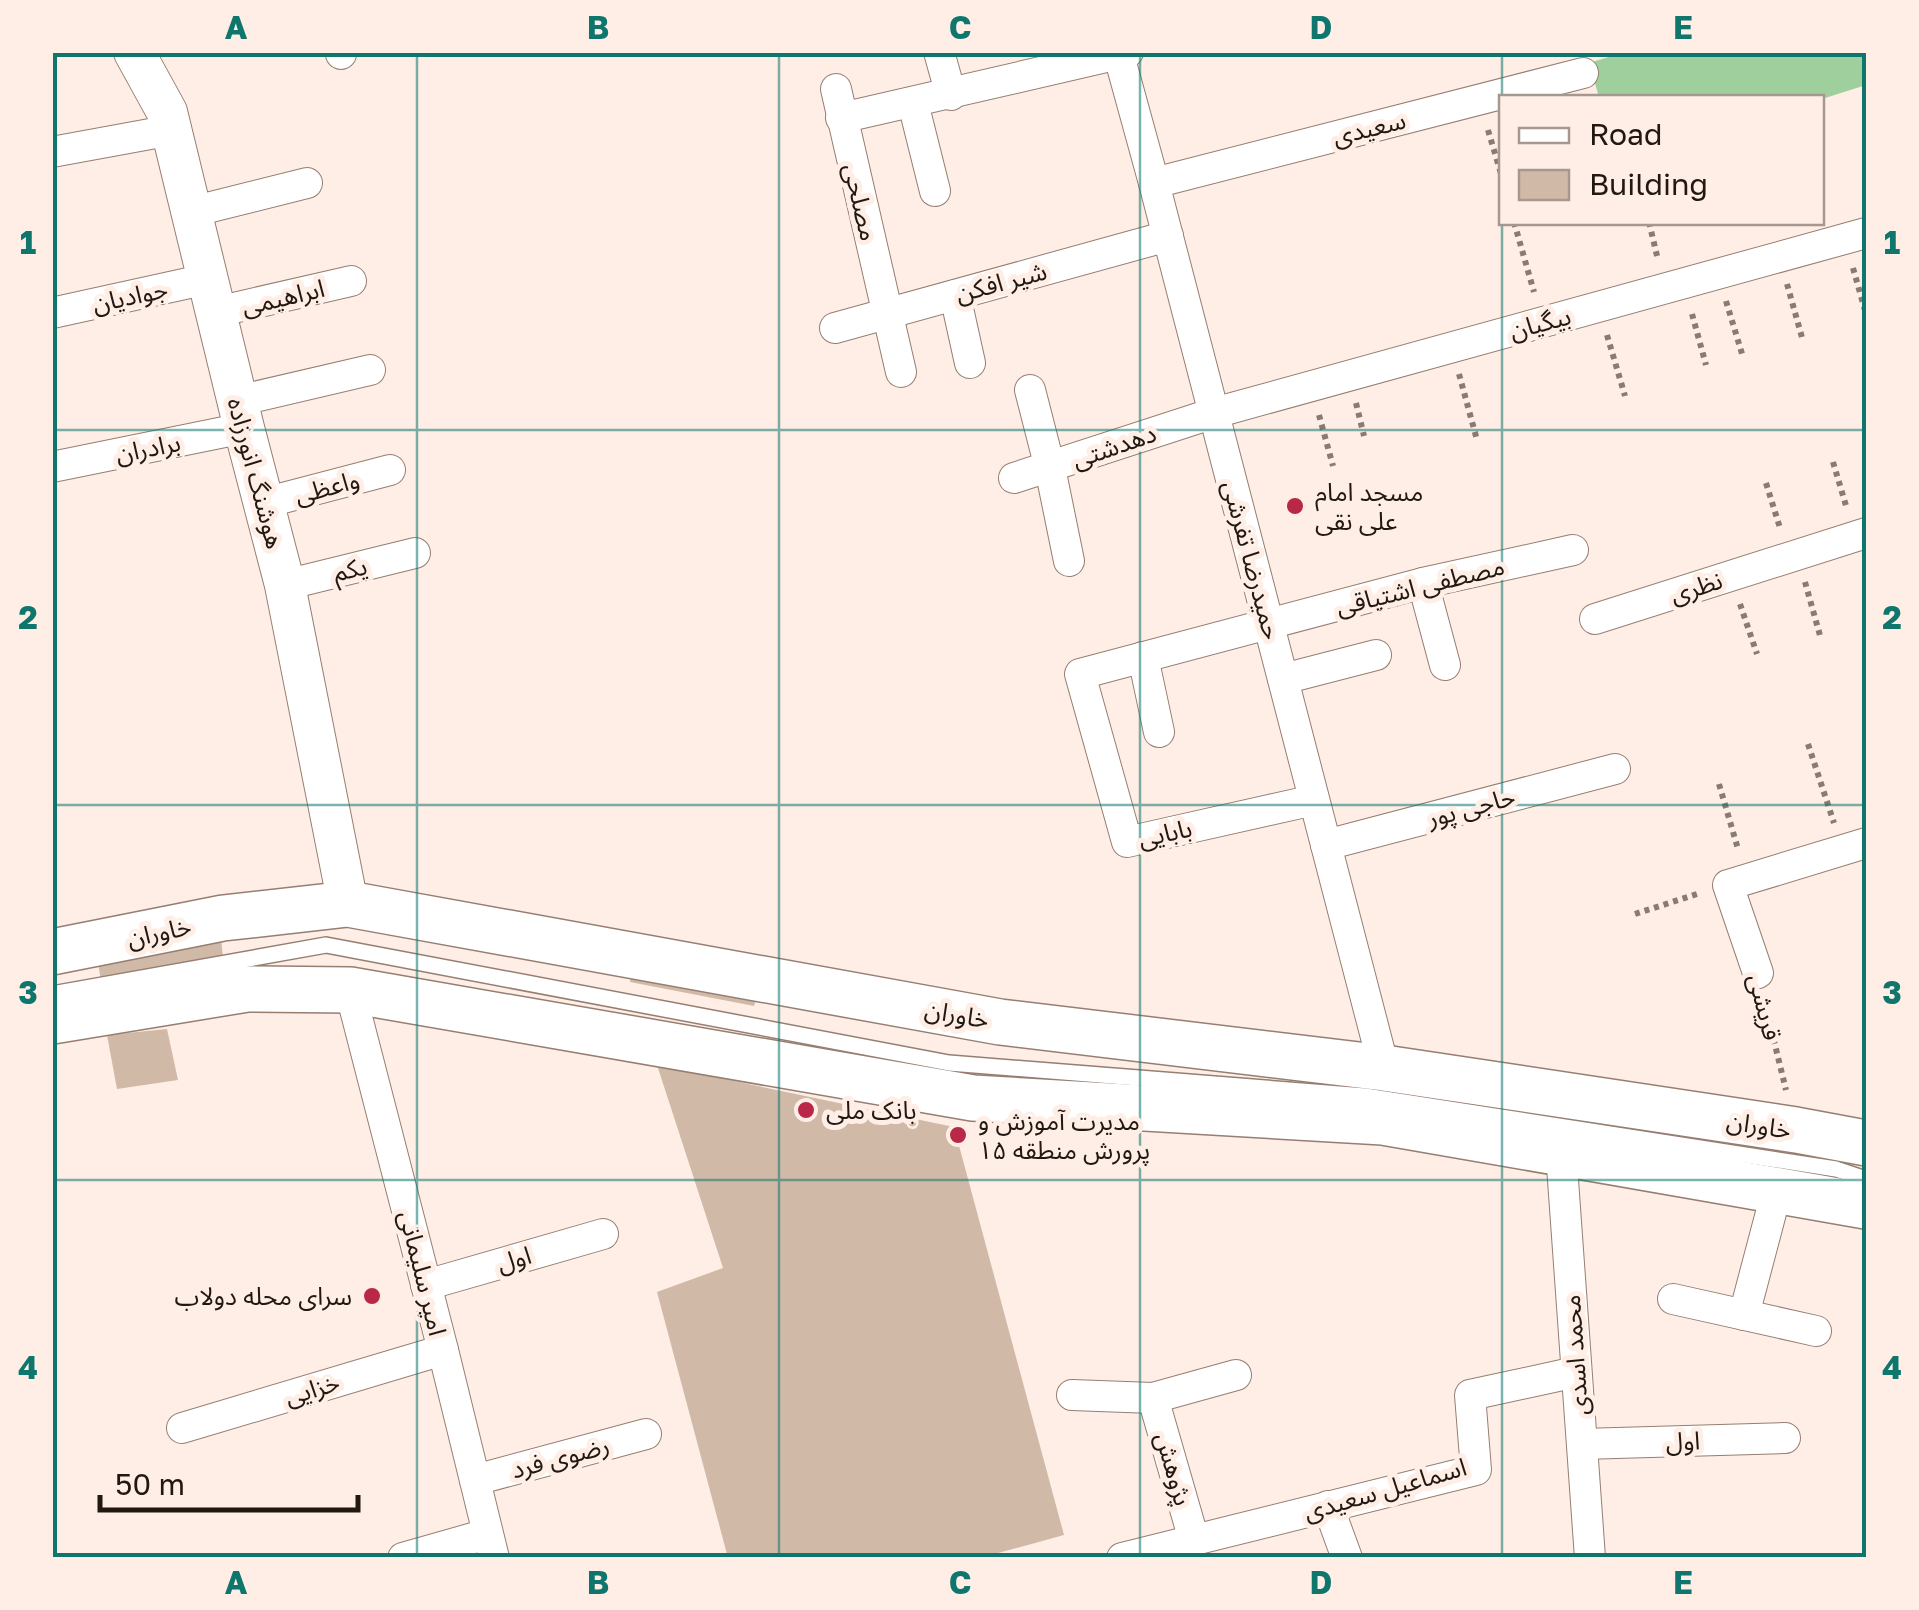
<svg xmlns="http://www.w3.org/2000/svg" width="1919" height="1610" viewBox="0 0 1919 1610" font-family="'Golos Text','Noto Sans Arabic',sans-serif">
	<rect width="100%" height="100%" fill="#feeee5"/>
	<path fill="#9fcf9d" d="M1625 52 1866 53V85L1822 99 1599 97 1589 63Z"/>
	<g fill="#d0baa7">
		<path d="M221 939 223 957 101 981 98 963Z"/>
		<path d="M633 968 759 991 754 1006 630 982Z"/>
		<path d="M167 1029 178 1080 117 1089 107 1035Z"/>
		<path d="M657 1065 954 1127 1064 1535 980 1558H728L657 1292 723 1268Z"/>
	</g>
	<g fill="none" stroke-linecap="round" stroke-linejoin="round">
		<defs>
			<path id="service" d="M52 994 326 945 949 1063 1365 1096 1836 1169 1866 1179"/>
			<g id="minor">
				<path d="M341 52V54"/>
				<path d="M939 52 951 95"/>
				<path d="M1118 52 1154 183 1384 1068"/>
				<path d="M836 89 901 372"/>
				<path d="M913 103 935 191"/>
				<path d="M841 118 1128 52"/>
				<path d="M52 152 172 130"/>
				<path d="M1154 183 1583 73"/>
				<path d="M191 212 307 183"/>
				<path d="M955 295 970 363"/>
				<path d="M216 312 351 281"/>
				<path d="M52 313 207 279"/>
				<path d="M835 328 1168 236"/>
				<path d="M1030 390 1050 468 1069 561"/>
				<path d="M237 401 370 370"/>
				<path d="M52 467 244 428"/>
				<path d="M1014 478 1214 413 1866 233"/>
				<path d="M264 503 390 470"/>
				<path d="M1423 583 1445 665"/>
				<path d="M285 585 415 553"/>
				<path d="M1595 619 1866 533"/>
				<path d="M1143 657 1159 732"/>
				<path d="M1283 679 1376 655"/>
				<path d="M1314 800 1127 842 1080 674 1423 583 1573 550"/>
				<path d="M1326 845 1615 769"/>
				<path d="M1758 973 1728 885 1866 843"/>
				<path d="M350 990 443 1350 494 1558"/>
				<path d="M1561 1152 1590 1558"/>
				<path d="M426 1285 603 1234"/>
				<path d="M1673 1299 1816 1331"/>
				<path d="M1744 1315 1777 1190"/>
				<path d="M1072 1395 1153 1398 1236 1375"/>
				<path d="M1153 1398 1194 1540"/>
				<path d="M182 1428 443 1350"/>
				<path d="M1582 1444 1785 1438"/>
				<path d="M475 1480 646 1434"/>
				<path d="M1328 1506 1347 1558"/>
				<path d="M403 1558 487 1534"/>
				<path d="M1122 1558 1476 1470 1470 1395 1576 1372"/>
			</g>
			<path id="secondary" d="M134 52 167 112 244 428 285 585 348 904"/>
			<g id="primary">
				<path d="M52 952 223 918 348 904 1000 1022 1384 1068 1796 1130 1866 1143"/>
				<path d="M52 1021 247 989 350 990 973 1098 1383 1122 1866 1206"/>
			</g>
		</defs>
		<use href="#service" stroke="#967e71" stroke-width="18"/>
		<use href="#minor" stroke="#967e71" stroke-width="32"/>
		<use href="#secondary" stroke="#967e71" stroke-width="42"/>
		<use href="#primary" stroke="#967e71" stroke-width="48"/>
		<g stroke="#887b74" stroke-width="6" stroke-dasharray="5 5" stroke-linecap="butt">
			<path d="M1488 130 1502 177"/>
			<path d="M1514 222 1534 292"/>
			<path d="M1649 222 1658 260"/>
			<path d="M1853 268 1866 314"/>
			<path d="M1787 284 1803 341"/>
			<path d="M1726 301 1743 357"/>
			<path d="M1692 314 1706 365"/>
			<path d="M1607 335 1625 396"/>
			<path d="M1459 374 1477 440"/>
			<path d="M1356 403 1364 436"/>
			<path d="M1319 415 1333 466"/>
			<path d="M1833 462 1847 509"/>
			<path d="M1766 483 1780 528"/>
			<path d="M1805 582 1821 639"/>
			<path d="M1740 604 1757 654"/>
			<path d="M1808 744 1834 823"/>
			<path d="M1719 784 1738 849"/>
			<path d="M1635 914 1700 893"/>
			<path d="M1764 1000 1786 1090"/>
		</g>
		<use href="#service" stroke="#fff" stroke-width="15"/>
		<use href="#minor" stroke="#fff" stroke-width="30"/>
		<use href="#secondary" stroke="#fff" stroke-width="40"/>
		<use href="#primary" stroke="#fff" stroke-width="45"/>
	</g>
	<path fill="none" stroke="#0f766e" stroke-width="2.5" stroke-opacity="0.55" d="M417 52V1558M779 52V1558M1140 52V1558M1502 52V98M1502 222V1558M52 430H1866M52 805H1866M52 1180H1866"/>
	<g fill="#b92846" stroke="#feeee5" stroke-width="4">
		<circle cx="1295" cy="506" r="10"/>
		<circle cx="806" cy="1110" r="10"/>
		<circle cx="958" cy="1135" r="10"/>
		<circle cx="372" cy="1296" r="10"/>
	</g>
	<g text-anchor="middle" stroke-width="10" stroke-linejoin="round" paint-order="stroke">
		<g font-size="25" fill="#211812" stroke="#feeee5">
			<text transform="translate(1369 128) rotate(-14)" y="9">سعیدی</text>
			<text transform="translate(861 202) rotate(77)" y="9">مصلحی</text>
			<text transform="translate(1001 282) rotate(-15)" y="9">شیر افکن</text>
			<text transform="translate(130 296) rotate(-12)" y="9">جوادیان</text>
			<text transform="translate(283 297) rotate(-13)" y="9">ابراهیمی</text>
			<text transform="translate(1540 323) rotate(-15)" y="9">بیگیان</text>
			<text transform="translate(1114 446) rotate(-19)" y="9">دهدشتی</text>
			<text transform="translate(148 448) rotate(-11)" y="9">برادران</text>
			<text transform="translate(256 473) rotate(75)" y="9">هوشنگ انورزاده</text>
			<text transform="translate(327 487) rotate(-15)" y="9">واعظی</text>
			<text transform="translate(1252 560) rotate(75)" y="9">حمیدرضا تفرشی</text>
			<text transform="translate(350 569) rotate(-14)" y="9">یکم</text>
			<text transform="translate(1420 586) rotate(-14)" y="9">مصطفی اشتیاقی</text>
			<text transform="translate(1696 587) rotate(-18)" y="9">نظری</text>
			<text transform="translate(1471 807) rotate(-15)" y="9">حاجی پور</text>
			<text transform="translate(1165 833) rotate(-12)" y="9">بابایی</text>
			<text transform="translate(159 932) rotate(-12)" y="9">خاوران</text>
			<text transform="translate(1765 1007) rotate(76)" y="9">قریشی</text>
			<text transform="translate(957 1014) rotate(10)" y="9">خاوران</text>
			<text transform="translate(1759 1125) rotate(9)" y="9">خاوران</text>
			<text transform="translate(514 1259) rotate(-16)" y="9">اول</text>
			<text transform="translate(423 1273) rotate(76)" y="9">امیر سلیمانی</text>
			<text transform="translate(1575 1355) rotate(-94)" y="9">محمد اسدی</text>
			<text transform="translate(312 1389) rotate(-17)" y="9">خزایی</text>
			<text transform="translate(1683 1441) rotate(-2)" y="9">اول</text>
			<text transform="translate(560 1457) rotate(-15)" y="9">رضوی فرد</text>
			<text transform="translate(1174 1469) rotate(74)" y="9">پژوهش</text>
			<text transform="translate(1385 1489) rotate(-16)" y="9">اسماعیل سعیدی</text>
		</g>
		<g font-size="25" fill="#211812" stroke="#feeee5" text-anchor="start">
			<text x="1315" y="501">مسجد امام<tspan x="1315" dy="29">علی نقی</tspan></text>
			<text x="826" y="1119">بانک ملی</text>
			<text x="978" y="1130">مدیرت آموزش و<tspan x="978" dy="29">پرورش منطقه ۱۵</tspan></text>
			<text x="352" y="1305" text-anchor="end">سرای محله دولاب</text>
		</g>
	</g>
	<rect width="1919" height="1610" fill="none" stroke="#feeee5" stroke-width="110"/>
	<rect x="1499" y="95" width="325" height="130" fill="#feeee5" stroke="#a69891" stroke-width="2.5"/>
	<rect x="1519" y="128" width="50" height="15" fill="#ffffff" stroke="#a69891" stroke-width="2.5"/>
	<text x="1589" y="145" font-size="30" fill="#211812">Road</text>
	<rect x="1519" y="170" width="50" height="30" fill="#d0baa7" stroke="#a69891" stroke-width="2.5"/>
	<text x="1589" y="195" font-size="30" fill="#211812">Building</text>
	<path d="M100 1495v15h258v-15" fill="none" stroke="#211812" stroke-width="5"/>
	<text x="115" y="1495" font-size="30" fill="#211812" stroke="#feeee5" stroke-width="8" paint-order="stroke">50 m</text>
	<rect x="55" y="55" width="1809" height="1500" fill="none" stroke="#0f766e" stroke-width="4"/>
	<g font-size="32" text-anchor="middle" font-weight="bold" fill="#0f766e">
		<text x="236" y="39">A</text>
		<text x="598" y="39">B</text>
		<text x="960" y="39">C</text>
		<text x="1321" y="39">D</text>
		<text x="1683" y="39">E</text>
		<text x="28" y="254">1</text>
		<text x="1892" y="254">1</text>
		<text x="28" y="629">2</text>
		<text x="1892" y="629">2</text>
		<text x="28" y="1004">3</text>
		<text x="1892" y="1004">3</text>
		<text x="28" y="1379">4</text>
		<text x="1892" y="1379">4</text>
		<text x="236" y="1594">A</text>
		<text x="598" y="1594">B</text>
		<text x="960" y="1594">C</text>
		<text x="1321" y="1594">D</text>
		<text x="1683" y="1594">E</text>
	</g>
</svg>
